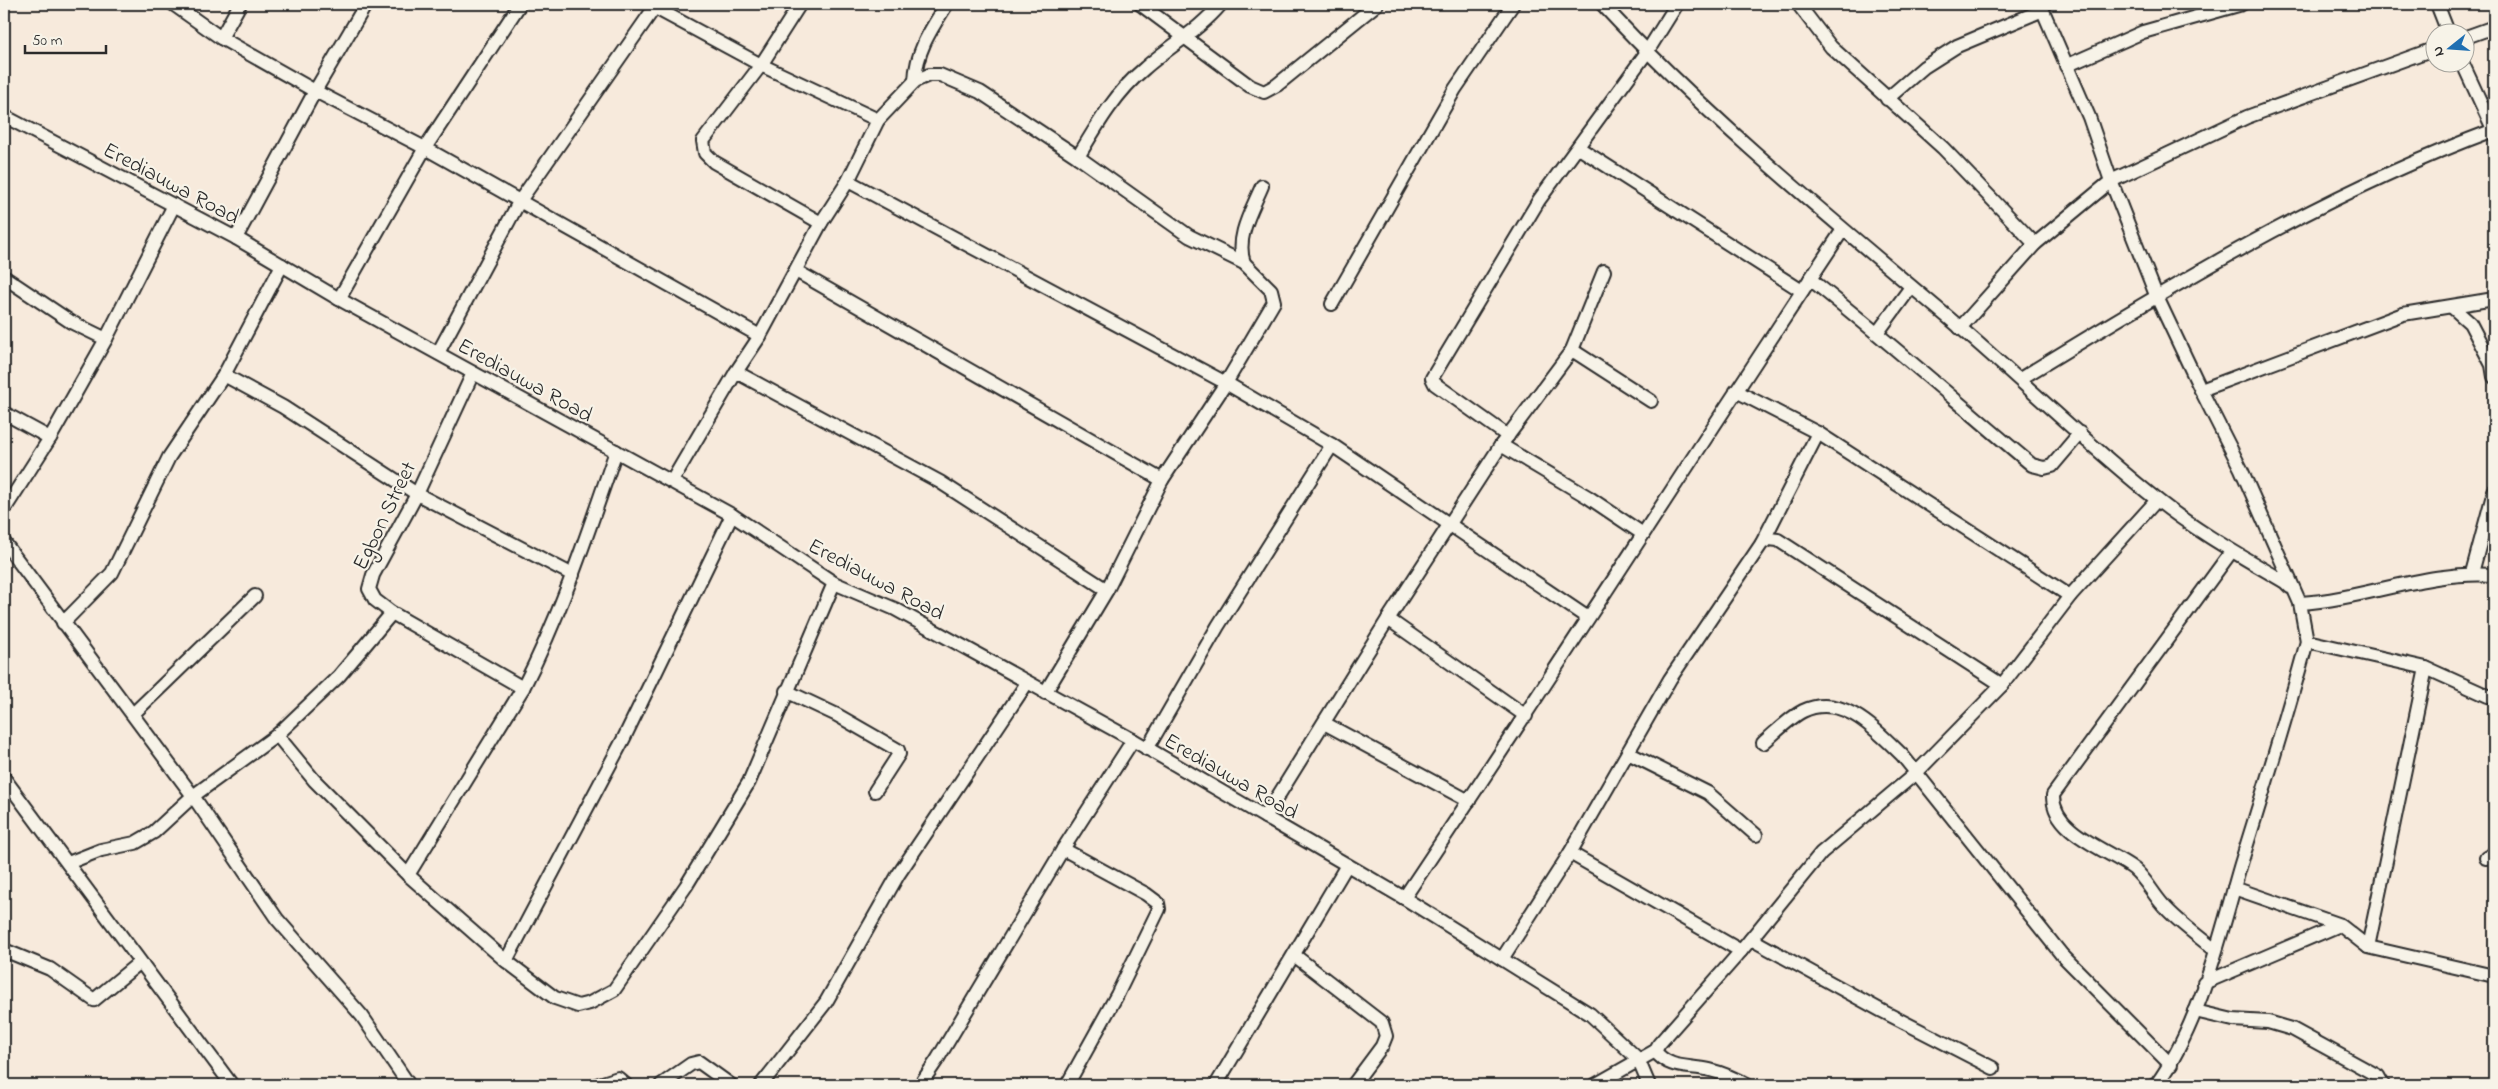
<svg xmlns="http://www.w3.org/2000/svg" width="2498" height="1089" viewBox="0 0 2498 1089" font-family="'Indie Flower',sans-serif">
	<rect width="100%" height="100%" fill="#f7eadc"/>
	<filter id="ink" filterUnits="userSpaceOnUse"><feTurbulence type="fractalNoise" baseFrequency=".02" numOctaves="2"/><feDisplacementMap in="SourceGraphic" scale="10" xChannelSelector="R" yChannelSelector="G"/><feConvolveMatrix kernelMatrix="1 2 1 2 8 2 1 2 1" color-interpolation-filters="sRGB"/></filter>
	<g filter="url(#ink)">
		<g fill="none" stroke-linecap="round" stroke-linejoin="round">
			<defs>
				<g id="minor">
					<path d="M173 4 221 38 315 91 425 148 760 336"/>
					<path d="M648 4 761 65 878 120 848 181 821 223 760 336 736 372 672 481"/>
					<path d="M800 4 761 65 703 141 705 153 714 162 821 223"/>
					<path d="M1140 4 1250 86 1264 92 1277 85 1377 4"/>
					<path d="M1602 4C1712 123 1839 225 1963 330 2028 386 2089 446 2156 499 2196 531 2241 556 2285 582L2290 587"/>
					<path d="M1798 4 1831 47 1943 148 2035 244"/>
					<path d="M2040 4 2089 117 2111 181 2156 295 2201 390 2241 469 2300 603 2307 641C2287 717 2263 792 2240 867 2219 939 2200 1025 2156 1085"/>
					<path d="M2437 4 2448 32"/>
					<path d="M2466 37 2494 27"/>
					<path d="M221 38 240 4"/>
					<path d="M2462 62 2494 131"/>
					<path d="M2066 66 2143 32 2242 4"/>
					<path d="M915 81C916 51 931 29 947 4"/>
					<path d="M1887 99 1924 67 1957 46 2043 10"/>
					<path d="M4 116 236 238 339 299 732 515 834 583 895 609 1133 740 1404 898 1590 1014 1638 1059 1649 1085"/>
					<path d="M878 120 915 81 929 75H940L980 92 1078 157 1189 236 1244 263 1271 290 1274 302 1226 383 1162 480 1107 590 1045 693"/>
					<path d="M1579 148 1802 291"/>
					<path d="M1078 157C1097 125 1116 92 1145 68 1170 46 1199 30 1221 4"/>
					<path d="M848 181 1226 383 1332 445 1588 618"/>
					<path d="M236 238 315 91 366 4"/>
					<path d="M1244 263C1235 237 1252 210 1262 186"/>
					<path d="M796 271 1162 480"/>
					<path d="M4 277 71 322 106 339"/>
					<path d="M1810 279C1886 339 1958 403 2032 465L2044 468 2052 466 2080 433"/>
					<path d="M339 299 425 148 520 4"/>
					<path d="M1332 304 1455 89 1513 4"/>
					<path d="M2452 307 2470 323 2492 365 2494 377"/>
					<path d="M1960 328 2035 244 2111 181 2247 117 2436 48"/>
					<path d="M1878 332 1911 287"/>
					<path d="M1572 350 1651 401"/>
					<path d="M438 353 519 202 657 4"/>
					<path d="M736 372 940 482 1107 590"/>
					<path d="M473 373 417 494 373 575 369 589 375 600 392 613 523 688"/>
					<path d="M224 375 283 407 417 494 573 575"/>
					<path d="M2020 379C2171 286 2327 192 2494 130"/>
					<path d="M2201 390 2403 314 2494 299"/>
					<path d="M1736 391 1818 433 2070 596"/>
					<path d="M4 413 50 438"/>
					<path d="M1508 436 1435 384 1432 378 1539 200 1647 52 1677 4"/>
					<path d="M1501 445 1588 497 1643 534"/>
					<path d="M4 510 50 438 106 339 174 205"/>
					<path d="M4 542 193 796 277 919 362 1016 409 1085"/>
					<path d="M1762 543 1818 433"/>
					<path d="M2472 573 2494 491"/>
					<path d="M2300 603C2366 599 2427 570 2494 575"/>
					<path d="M1388 619 1526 716"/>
					<path d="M63 623 112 573 169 457 224 375 282 265"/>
					<path d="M2307 641 2426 668 2488 696H2494"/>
					<path d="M786 691 837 715 898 750 899 754 875 791"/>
					<path d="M133 714 255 596"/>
					<path d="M1324 723 1469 801"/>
					<path d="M277 735 314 780 408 875 506 961 555 998 578 1006 590 1003 614 990 686 886 749 782 834 583"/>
					<path d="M1763 743C1775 733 1789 718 1803 711 1842 692 1876 730 1902 755L2062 955 2171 1065"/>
					<path d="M1147 749 1218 626 1332 445"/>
					<path d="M1628 753 1708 793 1756 835"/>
					<path d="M4 778 232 1085"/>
					<path d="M1265 817 1388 619 1501 445 1572 350 1604 271"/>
					<path d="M1063 849 1146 894 1158 903 1159 909 1117 995 1067 1085"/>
					<path d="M1570 853 1741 951"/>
					<path d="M2486 858 2494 853"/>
					<path d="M68 863 101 850 135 843 154 832 193 796 277 735 339 676 392 613"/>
					<path d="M408 875 523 688C562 612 588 532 616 451"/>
					<path d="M2234 888 2340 925 2368 947 2494 976"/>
					<path d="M1404 898C1552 677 1695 452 1842 231"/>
					<path d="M1751 939 1882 1011 1993 1068"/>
					<path d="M2368 947 2426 668"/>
					<path d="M4 950 50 969 94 1000 139 963"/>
					<path d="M2215 950C2197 935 2178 922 2163 905 2153 894 2145 878 2134 869 2109 850 2052 833 2053 795L2231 552"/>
					<path d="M1294 955 1382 1023 1386 1036 1382 1046 1353 1085"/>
					<path d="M1502 959 1570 853 1670 679 1762 543 1769 539 1778 540 2002 685"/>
					<path d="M506 961 624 738 732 515"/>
					<path d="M2204 983 2340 925"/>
					<path d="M2195 1011 2233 1020 2268 1022 2292 1029 2378 1076 2383 1085"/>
					<path d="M1655 1051C1669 1070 1689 1065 1710 1070 1722 1073 1736 1079 1747 1085"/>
					<path d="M596 1085 618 1078 626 1085"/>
					<path d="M661 1085 691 1064 699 1062 731 1085"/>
					<path d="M761 1085 826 1002 898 875 1027 683"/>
					<path d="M920 1085 937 1060 1063 849 1133 740"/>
					<path d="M1216 1085 1347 865"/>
					<path d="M1595 1085 1655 1051 1659 1044 1741 951 1821 853 1916 773 2002 685 2070 596 2157 500"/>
				</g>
			</defs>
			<use href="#minor" stroke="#2b2b2b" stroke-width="16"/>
			<use href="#minor" stroke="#f7f3e8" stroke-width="12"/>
		</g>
	</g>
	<g text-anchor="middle" stroke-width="4.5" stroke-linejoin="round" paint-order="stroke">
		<g font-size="22" fill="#2b2b2b" stroke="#f7f3e8">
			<text transform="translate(172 182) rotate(28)" y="8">Erediauwa Road</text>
			<text transform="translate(526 379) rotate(29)" y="8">Erediauwa Road</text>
			<text transform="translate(383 515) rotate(-64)" y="8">Egbon Street</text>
			<text transform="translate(877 578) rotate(28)" y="8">Erediauwa Road</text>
			<text transform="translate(1232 775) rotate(30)" y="8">Erediauwa Road</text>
		</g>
	</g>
	<rect width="2498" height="1089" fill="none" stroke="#f7f3e8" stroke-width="20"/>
	<rect x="10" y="10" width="2478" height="1069" fill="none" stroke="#2b2b2b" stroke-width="2" filter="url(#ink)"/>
	<g transform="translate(2450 48) rotate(253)"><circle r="24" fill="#f7f3e8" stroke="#a5a39c"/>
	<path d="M0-4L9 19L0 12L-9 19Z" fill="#1f6fb2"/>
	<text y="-8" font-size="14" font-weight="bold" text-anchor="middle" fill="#2b2b2b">N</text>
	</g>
	<path d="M25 45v8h81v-8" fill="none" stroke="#2b2b2b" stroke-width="2.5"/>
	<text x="32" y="45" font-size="15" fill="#2b2b2b" stroke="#f7f3e8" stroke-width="4" paint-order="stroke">50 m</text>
</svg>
